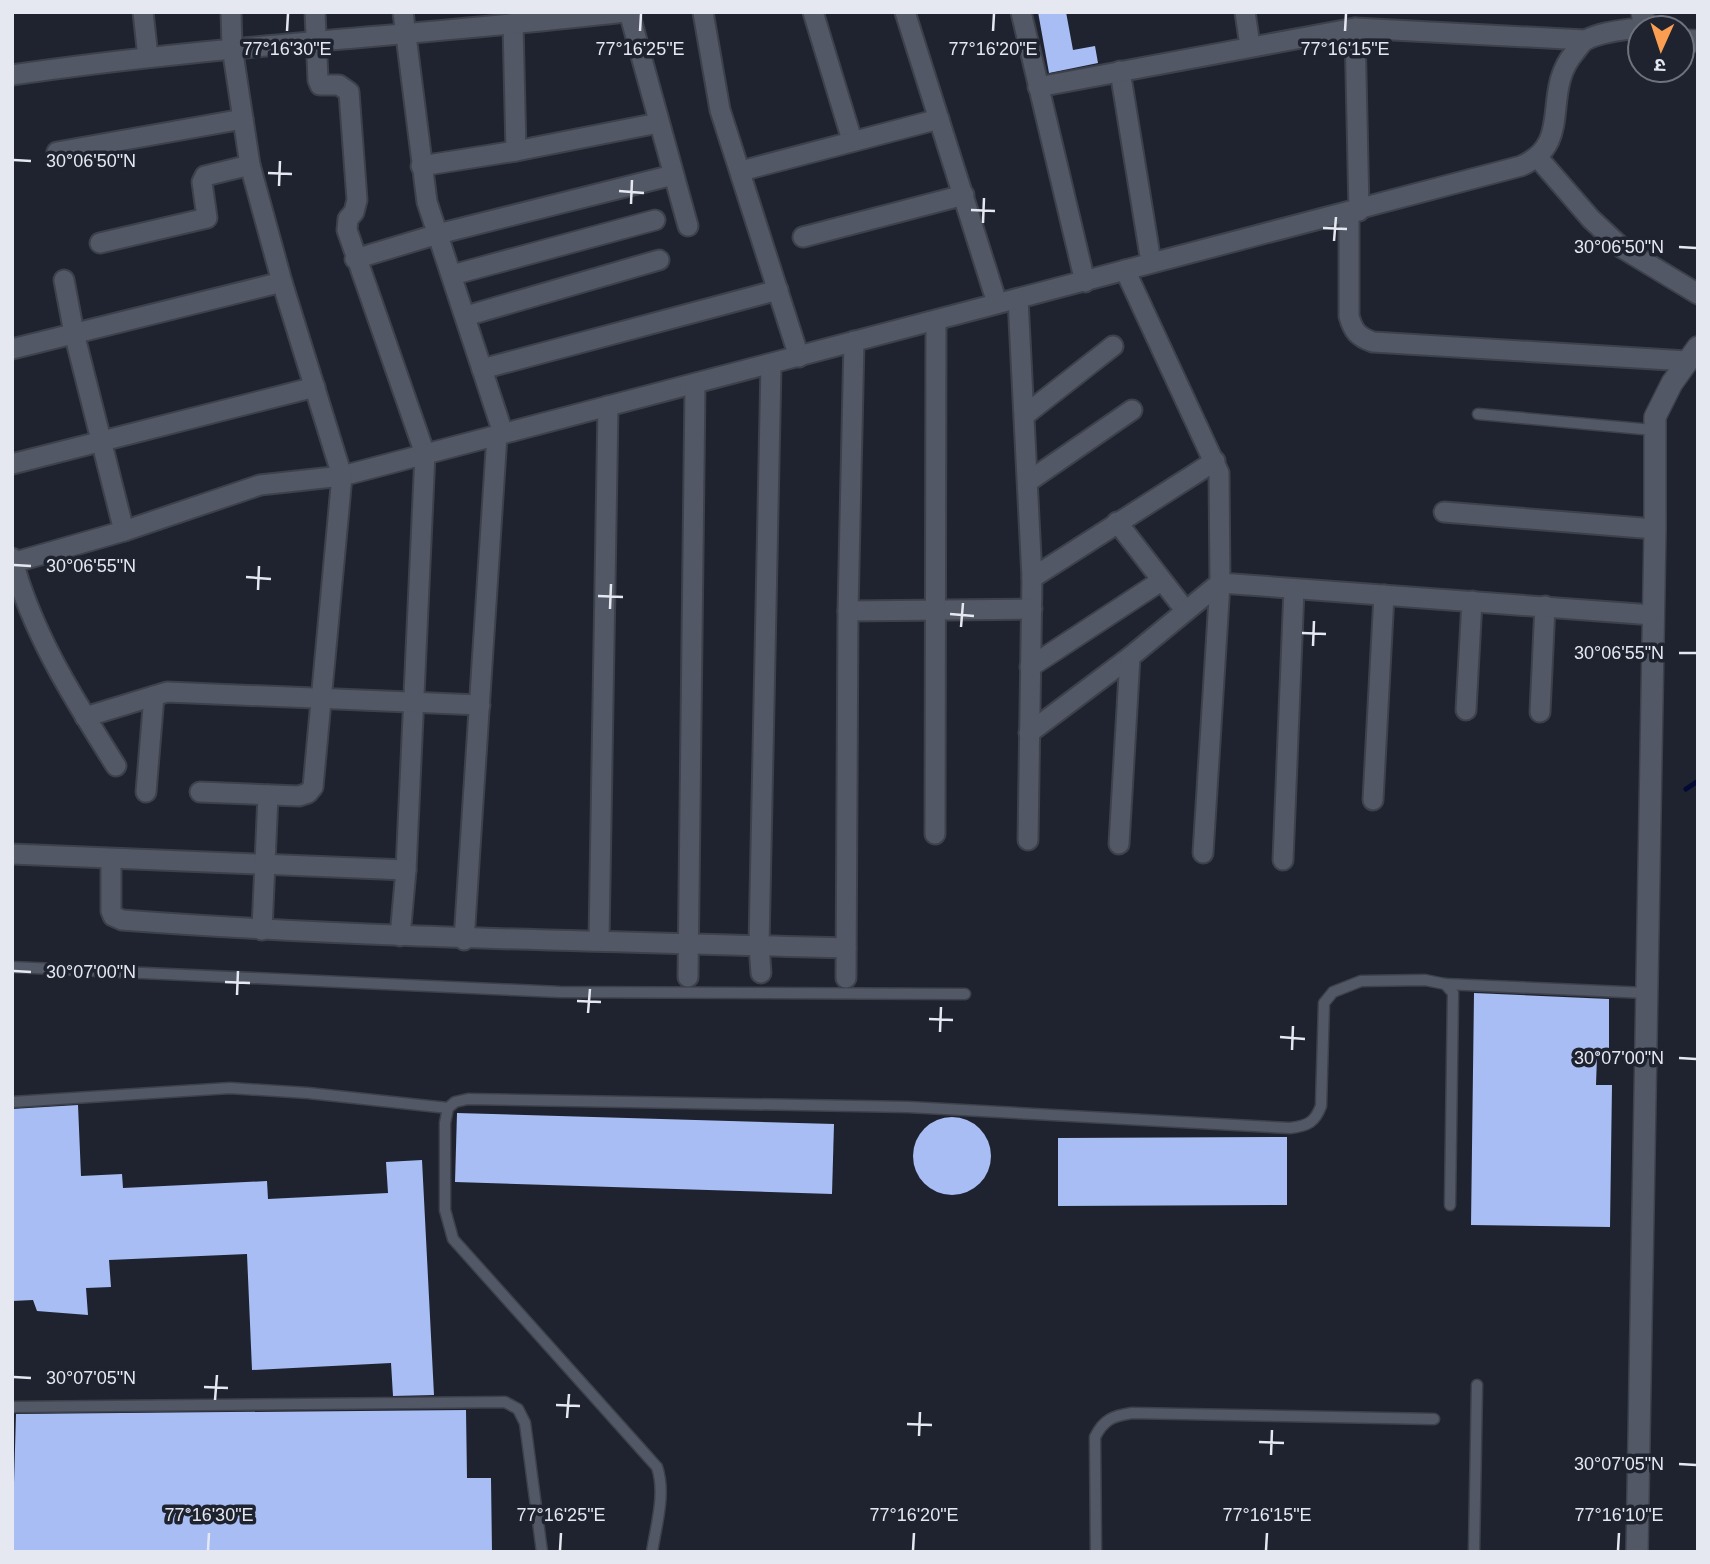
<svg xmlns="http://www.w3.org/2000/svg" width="1710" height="1564" viewBox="0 0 1710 1564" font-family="Arial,'Noto Sans Devanagari',sans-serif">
	<rect width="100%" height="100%" fill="#1e232f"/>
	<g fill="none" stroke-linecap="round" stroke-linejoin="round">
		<path stroke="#040a33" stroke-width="5" d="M1686 789 1698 781"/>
	</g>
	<g fill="#a7bdf3">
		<path d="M1038 12H1066L1073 50 1095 46 1098 63 1049 73Z"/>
		<path d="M1474 993 1609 999V1056H1597L1596 1085H1612L1610 1227 1471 1225Z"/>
		<path d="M78 1105 81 1176 122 1174 123 1188 267 1181 268 1199 388 1193 386 1162 422 1160 434 1395 393 1396 391 1363 252 1370 247 1254 109 1260 111 1287 86 1288 88 1315 37 1311 33 1300 12 1301V1109Z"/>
		<path d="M457 1113 834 1124 832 1194 455 1182Z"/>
		<circle cx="952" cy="1156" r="39"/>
		<path d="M1287 1137V1205L1058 1206V1138Z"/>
		<path d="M466 1410 467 1478H491L492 1552H12L16 1414Z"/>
	</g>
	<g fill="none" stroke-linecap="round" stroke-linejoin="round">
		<defs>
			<g id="service">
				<path d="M1478 414 1653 430"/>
				<path d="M12 967 560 992 965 994"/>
				<path d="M1445 984 1646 993"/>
				<path d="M12 1102 230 1088 308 1093 448 1108"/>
				<path d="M12 1407 505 1402 518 1409 525 1423 542 1552"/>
				<path d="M652 1552C656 1525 666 1494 657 1467L453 1239 445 1210V1123L448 1108 455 1102 468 1099 908 1107 1290 1128C1308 1126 1315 1122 1321 1106L1324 1003 1333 992 1361 981 1425 980 1445 984 1453 993 1450 1205"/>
				<path d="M1096 1552 1095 1437C1104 1419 1113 1416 1132 1413L1434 1419"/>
				<path d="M1474 1552 1477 1385"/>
			</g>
			<g id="minor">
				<path d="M143 12 148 57"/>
				<path d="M315 12 318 80 320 85H339L349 92 357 200 354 212 348 219 347 230 425 454 406 870 400 936"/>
				<path d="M403 12 427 202 503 433"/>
				<path d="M629 12 688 226"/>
				<path d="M703 12 720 110 799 357"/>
				<path d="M813 12 852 140"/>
				<path d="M905 12 997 303"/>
				<path d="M1021 12 1085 282"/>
				<path d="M1245 12 1250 46"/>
				<path d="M513 25 516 151"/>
				<path d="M1355 28 1359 211"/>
				<path d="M1120 71 1151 262"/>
				<path d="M12 75C215 45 420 36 624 12"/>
				<path d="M1038 87 1355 28 1585 40"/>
				<path d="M57 152 243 119"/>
				<path d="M1539 159 1591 219 1622 248 1698 294"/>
				<path d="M421 166 516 151 658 123"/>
				<path d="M741 171 939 119"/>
				<path d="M1349 214V316C1353 331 1358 337 1373 342L1687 361"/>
				<path d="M803 237 964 195"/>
				<path d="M100 243 207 218 202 182 205 176 250 165"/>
				<path d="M355 259 438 234 673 175"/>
				<path d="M1125 270 1219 473 1220 583 1203 853"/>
				<path d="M452 275 655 220"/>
				<path d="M64 280 74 333 124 531"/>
				<path d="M1018 299 1032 578 1028 840"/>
				<path d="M466 316 659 260"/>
				<path d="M12 349 282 282"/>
				<path d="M482 369 778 290"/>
				<path d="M1025 415 1113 346"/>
				<path d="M12 464 315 387"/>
				<path d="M1029 481 1132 410"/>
				<path d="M1444 512 1655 529"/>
				<path d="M1117 522 1185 610"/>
				<path d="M12 558C33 636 74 699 116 766"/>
				<path d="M12 563 124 531 260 485 342 476 1521 166C1575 143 1540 92 1575 52 1578 48 1582 42 1586 40 1601 31 1627 30 1644 27"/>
				<path d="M1032 578 1215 461"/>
				<path d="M848 611 1032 609"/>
				<path d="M1030 667 1161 581"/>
				<path d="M1466 710 1472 601"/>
				<path d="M1540 712 1545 606"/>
				<path d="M85 717 167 692 480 705"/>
				<path d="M1029 733 1130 657 1220 583 1653 615"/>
				<path d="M146 792 154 696"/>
				<path d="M200 792 299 796 308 793 313 787 342 476 282 282 250 165 232 47 231 12"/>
				<path d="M1373 800 1384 595"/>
				<path d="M935 834 936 320"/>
				<path d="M1119 844 1130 657"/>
				<path d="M12 854 406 870"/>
				<path d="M111 859V911L113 916 122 920C363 938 604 941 846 948"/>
				<path d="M1283 860 1294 589"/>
				<path d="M262 930 268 795"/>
				<path d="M464 940 497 435"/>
				<path d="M599 940 608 406"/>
				<path d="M761 973 759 945 771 365"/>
				<path d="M688 977 695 385"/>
				<path d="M846 978 848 611 854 341"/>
			</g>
			<g id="tertiary">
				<path d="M1642 12 1645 28"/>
				<path d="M1682 40 1698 41"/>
				<path d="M1637 1552 1655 529V417L1672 383 1698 347"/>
			</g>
		</defs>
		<use href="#service" stroke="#3d414b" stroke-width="13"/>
		<use href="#minor" stroke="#3d414b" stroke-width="23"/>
		<use href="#tertiary" stroke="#3d414b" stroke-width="24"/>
		<use href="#service" stroke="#525866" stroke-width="10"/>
		<use href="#minor" stroke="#525866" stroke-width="19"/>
		<use href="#tertiary" stroke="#525866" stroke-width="21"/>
	</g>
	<path fill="none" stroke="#e5e8f1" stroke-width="2.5" d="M287 31 288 14M640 31 641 14M993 31 994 14M1345 31 1346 14M14 160 31 161M268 173 292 174M279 186 280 161M619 191 644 193M631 204 632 180M971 210 995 211M983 223 984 198M1323 228 1347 229M1334 241 1336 217M1679 247 1696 248M14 565 31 566M246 577 271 579M258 590 259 566M598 596 623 597M610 609 611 584M950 614 974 616M961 627 963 603M1302 633 1326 634M1313 646 1314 621M1679 653H1696M14 971 31 972M225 982 250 983M237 995 238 971M577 1001 601 1002M588 1013 590 989M929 1019 953 1020M940 1032 941 1007M1280 1037 1305 1039M1292 1050 1293 1026M1679 1058 1696 1059M14 1377 31 1378M204 1387 228 1388M215 1400 217 1375M556 1405 580 1406M567 1418 569 1394M907 1424 932 1425M919 1436 920 1412M1259 1442 1284 1443M1271 1455 1272 1430M1679 1464 1696 1465M208 1550 209 1533M560 1550 561 1533M913 1550 914 1533M1266 1550 1267 1533M1618 1550 1619 1533"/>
	<g font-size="18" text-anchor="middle" fill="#e5e8f1" stroke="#1e232f" stroke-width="7" stroke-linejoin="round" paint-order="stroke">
		<text x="287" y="55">77°16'30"E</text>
		<text x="640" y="55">77°16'25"E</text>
		<text x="993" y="55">77°16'20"E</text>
		<text x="1345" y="55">77°16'15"E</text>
		<text x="91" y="167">30°06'50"N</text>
		<text x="1619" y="253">30°06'50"N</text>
		<text x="91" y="572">30°06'55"N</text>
		<text x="1619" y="659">30°06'55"N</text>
		<text x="91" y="978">30°07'00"N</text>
		<text x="1619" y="1064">30°07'00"N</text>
		<text x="91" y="1384">30°07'05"N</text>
		<text x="1619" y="1470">30°07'05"N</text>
		<text x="209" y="1521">77°16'30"E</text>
		<text x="561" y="1521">77°16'25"E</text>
		<text x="914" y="1521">77°16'20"E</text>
		<text x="1267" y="1521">77°16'15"E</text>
		<text x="1619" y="1521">77°16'10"E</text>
	</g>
	<rect width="1710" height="1564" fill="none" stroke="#e5e8f1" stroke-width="28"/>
	<g transform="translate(1661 49) rotate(183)"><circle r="33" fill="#1e232f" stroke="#6e727d" stroke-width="2"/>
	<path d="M0-5L12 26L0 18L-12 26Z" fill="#fb9e51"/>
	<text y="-10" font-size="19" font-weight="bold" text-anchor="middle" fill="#e5e8f1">उ</text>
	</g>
</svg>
